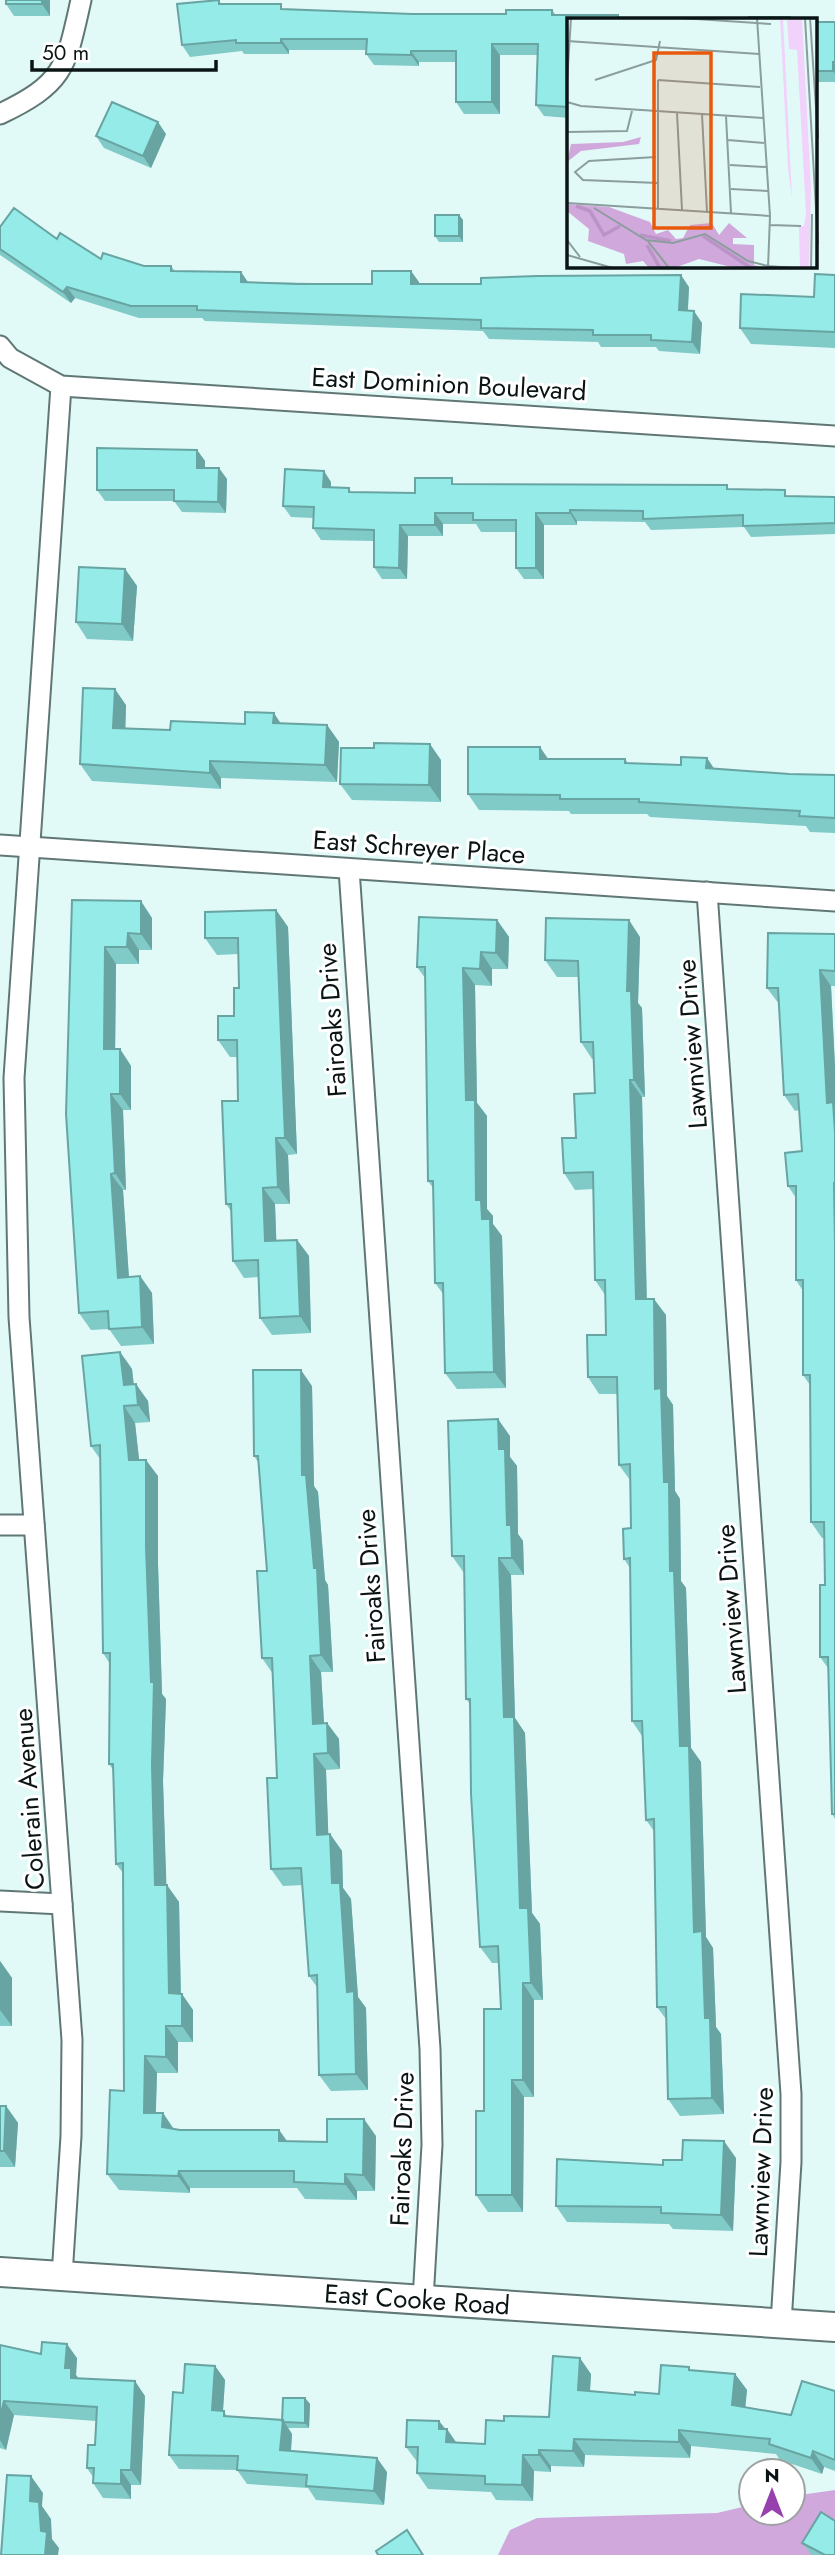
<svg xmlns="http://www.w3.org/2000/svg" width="835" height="2555" viewBox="0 0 835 2555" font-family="Jost,sans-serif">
	<rect width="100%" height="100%" fill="#e1faf8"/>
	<path fill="#d0a8dc" d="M835 2490V2555H498L510 2530 537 2518 717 2513 751 2505V2513H793V2496Z"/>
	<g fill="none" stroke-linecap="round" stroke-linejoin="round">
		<defs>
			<g id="street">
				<path d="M0 114C65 83 66 67 81 0"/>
				<path d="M0 346 10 358 61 386 835 436"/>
				<path d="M61 386 14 1078 19 1317 72 2040 71 2136 62 2276"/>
				<path d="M0 845 835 901"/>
				<path d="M349 869 430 2049 432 2145 423 2300"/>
				<path d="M707 892 791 2094V2162L781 2323"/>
				<path d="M0 1525H34"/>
				<path d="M0 1901 62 1904"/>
			</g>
			<g id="secondary">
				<path id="s1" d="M0 2272 835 2327"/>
			</g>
		</defs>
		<use href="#street" stroke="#617776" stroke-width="23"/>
		<use href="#secondary" stroke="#617776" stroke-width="32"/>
		<use href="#street" stroke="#fff" stroke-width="19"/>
		<use href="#secondary" stroke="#fff" stroke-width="28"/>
	</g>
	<g fill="#80cac8">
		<path d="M50 0V16H14L6 4Z"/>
		<path d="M219 0 221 4 285 9 412 14H506L552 10 556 15 569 19V118L544 116 536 105 537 55H500V114H464L456 102V62H419V66L374 65 366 54V50H289V54H244L242 51 190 57 182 45Z"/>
		<rect x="816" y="22" width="19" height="60"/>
		<path d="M166 134 151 168 104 148 96 136Z"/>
		<path d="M459 215 463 220V242H439L435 236Z"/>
		<path d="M0 227 57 239 101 259 144 266H171L175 271 241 272 248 282 372 284 411 271 419 284 689 287 688 311 702 323 700 354 659 351 656 347H601L598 342 489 339 483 331 205 321 202 318H139L75 298 71 303 0 255Z"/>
		<path d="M835 275V348L751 344 740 328 814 297Z"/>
		<path d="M197 450 205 461V468L227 479 226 513 182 512 174 501H105L97 490Z"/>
		<path d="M331 482V487L349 488 351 492 415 493 457 484 730 489 789 496 835 497V534L751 537 744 527 651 530 645 522 577 521V525H544V579H524L516 568V532H481L476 524H443V536H408L407 579H382L374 567V541L321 540 313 528V518L291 517 283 506Z"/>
		<path d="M125 569 137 586 133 641 87 639 76 622Z"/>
		<path d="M126 705 125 728 170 730 245 724 281 723 327 725 339 742 337 782 221 778V789L92 781 80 764Z"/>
		<path d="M707 758 714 769 789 774 835 775V833L810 832 806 826 650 817 647 814H571L569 811 479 810 468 794 548 759H625L628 763 681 765Z"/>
		<path d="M441 760V802L352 800 340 784Z"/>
		<path d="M72 900 152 918V950H139V964H116L115 1049H120L131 1066V1110H123L126 1190H123L129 1277 140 1276 152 1293 154 1344 121 1346 109 1329 91 1330 79 1313Z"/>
		<path d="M276 910 288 927 297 1154 288 1155 290 1204H275L276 1241 297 1240 309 1256 311 1333 272 1335 260 1318 259 1277 244 1278 233 1261 231 1211 226 1204 238 1101 237 1057H230L218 1040 234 1016 239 988 238 954 217 955 205 938Z"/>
		<path d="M497 920 509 937 508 969H492V986L475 985 477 1103 487 1116V1209L493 1216V1224L502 1236 506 1388 457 1389 445 1373 444 1295 435 1283 433 1188 428 1181 425 978 417 967Z"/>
		<path d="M835 934V986H831L835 1067V1819L832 1814 828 1668 820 1657 825 1585V1538H822L811 1522 810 1385 803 1375V1291L796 1280V1198L788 1186 802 1151 799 1110 795 1111 784 1095 779 1004 767 988Z"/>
		<path d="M640 937 638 1003 642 1008 645 1097H642L647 1299 666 1315 667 1396 673 1405 675 1491 680 1499 681 1581 686 1588 691 1748 701 1762 706 1937 713 1948 716 2027 721 2034 724 2114 680 2116 668 2099 666 2019 657 2007 654 1831 646 1820 642 1736 632 1721 630 1568 624 1559 631 1528 630 1480 619 1465 618 1394H599L588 1377 606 1335 605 1295 595 1280 594 1189 575 1190 564 1173 576 1138 595 1093 594 1059H592L581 1042 579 977H557L545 960Z"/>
		<path d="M120 1352 132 1369 134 1384 148 1401 150 1422 135 1423 139 1460 158 1476V1564L162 1694 166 1699 163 1781 166 1885 179 1902 181 1993 193 2010V2042H178V2073H157L156 2113H163L174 2129 180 2130H279L287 2141 327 2142 376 2136 375 2191H357V2200L305 2199 297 2188H190V2193L119 2190 107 2174 124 2091 123 1873 116 1864 114 1771 109 1764 110 1664 103 1653 100 1459 91 1446Z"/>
		<path d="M312 1386 314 1486 318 1492 325 1580 328 1585 333 1672H321L324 1723H327L339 1739 340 1769 326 1770 328 1834H330L342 1851 343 1888 351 1899 358 1997 366 2008 368 2090 331 2091 319 2075 317 1987 309 1976 303 1885 283 1886 271 1869 277 1778 273 1674 262 1658 267 1571 258 1462 254 1456Z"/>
		<path d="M510 1436V1457L517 1466 518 1534 523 1541 524 1575H511L515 1718 525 1733 532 1913 540 1924 543 2000H534V2097H524L523 2212H488L476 2195 484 2111 501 2009 499 1963H492L480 1947 470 1704 466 1699 464 1573 452 1556Z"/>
		<path d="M0 1961 12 1978V2026H0Z"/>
		<path d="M0 2106H6L18 2123 15 2167H0Z"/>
		<path d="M736 2158 733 2231 673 2229 669 2224 567 2222 556 2206 663 2165 682 2160Z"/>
		<path d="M0 2345 41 2354 77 2358 76 2375 79 2379 145 2396 141 2485H131V2499L103 2498 93 2483V2477L87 2468 95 2445 96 2421 14 2415 6 2450 0 2448Z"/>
		<path d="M215 2366 225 2380 223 2411 228 2417 282 2420 305 2398 310 2404 309 2428H288L292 2434 291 2451 387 2472 384 2505 316 2500 308 2488 247 2484 237 2470 179 2469 169 2455 183 2393Z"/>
		<path d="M692 2370 735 2374 747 2390 745 2407 791 2415 835 2391V2471L824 2467 822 2474 780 2460 776 2454 691 2446 690 2458 585 2455 584 2467 551 2466V2472L534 2471 533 2501 496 2500 491 2492 428 2489 417 2473 418 2463 406 2447 439 2421 456 2443 485 2444 504 2421 549 2417 591 2374 590 2391 635 2395 659 2394Z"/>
		<path d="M802 2543 835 2555H812Z"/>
	</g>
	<g fill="#68a4a2">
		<path d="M42 0H50V16L42 4Z"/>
		<path d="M281 39 289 50V54L281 43Z"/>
		<path d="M492 44 500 55V114L492 102Z"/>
		<path d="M411 51 419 62V66L411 55Z"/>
		<path d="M833 62 835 65V74L833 71Z"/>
		<path d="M158 122 166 134 151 168 143 156Z"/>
		<path d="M459 215 463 220V242L459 236Z"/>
		<path d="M411 271 419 282V295L411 284Z"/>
		<path d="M241 272 249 284 241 282Z"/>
		<path d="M681 275 689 287 687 322 679 310Z"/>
		<path d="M67 287 75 298 71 303 63 292Z"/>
		<path d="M694 311 702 323 700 354 692 342Z"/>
		<path d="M197 450 205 461V479L197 468Z"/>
		<path d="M219 468 227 479 226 513 218 502Z"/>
		<path d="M324 471 331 482V498L323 487Z"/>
		<path d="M570 510 577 521V525L570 513Z"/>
		<path d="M435 513 443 524V536L435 525Z"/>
		<path d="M536 513 544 525V579L536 568Z"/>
		<path d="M400 525 408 536 407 579 399 568Z"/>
		<path d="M125 569 137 586 133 641 122 624Z"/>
		<path d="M115 689 126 705 125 745 113 728Z"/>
		<path d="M274 713 285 730 273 723Z"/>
		<path d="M327 725 339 742 337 782 325 765Z"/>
		<path d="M430 744 441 760V802L429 785Z"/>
		<path d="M540 747 551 763 540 759Z"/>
		<path d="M707 758 717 773 706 768Z"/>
		<path d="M210 761 221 778V789L210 773Z"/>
		<path d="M141 901 152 918V950L141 934Z"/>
		<path d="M276 910 288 927 297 1154 285 1138Z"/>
		<path d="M497 920 509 937 508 969 496 953Z"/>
		<path d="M629 920 640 937 638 1003 642 1008 645 1097 634 1080 627 991Z"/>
		<path d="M128 933 139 950V964L127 947Z"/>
		<path d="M105 947 116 964 115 1066 104 1049Z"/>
		<path d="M481 952 492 969V986L480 969Z"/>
		<path d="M463 968 475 985 477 1103 487 1116V1209L493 1216V1224L502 1236 506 1388 494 1372 482 1219 476 1200 466 1100Z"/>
		<path d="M820 970 831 986 835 1067V1133L827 1103Z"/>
		<path d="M120 1049 131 1066V1110L120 1094Z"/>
		<path d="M630 1080 642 1097 647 1316 636 1299Z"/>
		<path d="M111 1094 123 1110 126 1190 115 1173Z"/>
		<path d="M276 1138 288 1155 290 1204 278 1187Z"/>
		<path d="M111 1174 123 1190 130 1294 118 1278Z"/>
		<path d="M834 1183 835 1185V1246Z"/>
		<path d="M263 1188 275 1204 277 1258 265 1241Z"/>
		<path d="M297 1240 309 1256 311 1333 300 1316Z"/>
		<path d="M140 1276 152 1293 154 1344 142 1327Z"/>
		<path d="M654 1299 666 1315 667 1396 673 1405 675 1491 680 1499 681 1581 686 1588 691 1748 701 1762 706 1937 713 1948 716 2027 721 2034 724 2114 712 2098 705 2018 694 1932 680 1746 664 1482 655 1389Z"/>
		<path d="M120 1352 132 1369 135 1402 124 1385Z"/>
		<path d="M301 1370 312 1386 314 1486 318 1492 325 1580 328 1585 333 1672 321 1655 314 1568 302 1475Z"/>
		<path d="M136 1384 148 1401 150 1422 138 1405Z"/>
		<path d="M124 1406 135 1423 141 1477 129 1460Z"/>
		<path d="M498 1419 510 1436V1457L517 1466 518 1534 523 1541 524 1575 512 1558 507 1525 499 1449Z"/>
		<path d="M146 1460 158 1476V1564L162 1694 166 1699 163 1781 167 1902 155 1885 152 1765 151 1682 146 1547Z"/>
		<path d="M499 1558 511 1575 515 1718 525 1733 532 1913 540 1924 543 2000 531 1983 520 1908 504 1717Z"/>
		<path d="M310 1656 321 1672 325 1740 313 1724Z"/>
		<path d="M327 1723 339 1739 340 1769 328 1753Z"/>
		<path d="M314 1754 326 1770 329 1852 317 1835Z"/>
		<path d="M330 1834 342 1851 343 1888 351 1899 358 1997 366 2008 368 2090 356 2074 347 1992 332 1883Z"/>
		<path d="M167 1885 179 1902 181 2010 169 1993Z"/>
		<path d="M0 1961 12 1978V2026L0 2010Z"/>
		<path d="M523 1983 534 2000V2097L523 2080Z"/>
		<path d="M182 1994 193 2010V2042L182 2026Z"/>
		<path d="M166 2026 178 2042V2073L166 2057Z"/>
		<path d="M145 2056 157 2073 155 2129 144 2113Z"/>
		<path d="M512 2080 524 2097 523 2212 512 2195Z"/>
		<path d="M6 2106 18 2123 15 2167 4 2151Z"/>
		<path d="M163 2113 174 2130 162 2127Z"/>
		<path d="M364 2119 376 2136 375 2191 363 2175Z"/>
		<path d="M279 2130 291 2147 279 2141Z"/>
		<path d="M724 2141 736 2158 733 2231 721 2215Z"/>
		<path d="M179 2171 190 2188V2193L178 2176Z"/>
		<path d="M345 2174 357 2191V2200L345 2184Z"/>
		<path d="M67 2344 77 2358 76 2375 82 2383 71 2378 65 2368Z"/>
		<path d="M580 2358 591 2374 589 2406 578 2390Z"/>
		<path d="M215 2366 225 2380 222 2424 212 2410Z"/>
		<path d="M735 2374 747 2390 744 2421 732 2405Z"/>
		<path d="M135 2381 145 2396 141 2485 131 2470Z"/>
		<path d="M305 2398 310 2404 309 2428 305 2423Z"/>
		<path d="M4 2401 14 2415 6 2450 0 2440V2417Z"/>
		<path d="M283 2420 292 2434 290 2464 280 2450Z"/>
		<path d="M439 2421 447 2431V2429L458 2445 446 2442 439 2429Z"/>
		<path d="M679 2430 691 2446 690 2458 679 2442Z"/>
		<path d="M574 2439 585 2455 584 2467 573 2451Z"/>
		<path d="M539 2450 551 2466V2472L539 2455Z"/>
		<path d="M813 2451 824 2467 822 2474 811 2458Z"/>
		<path d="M523 2455 534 2471 533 2501 522 2485Z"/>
		<path d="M377 2458 387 2472 384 2505 374 2491Z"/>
		<path d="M121 2470 131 2485V2499L121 2484Z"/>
		<path d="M31 2476 43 2493 42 2506 51 2519 52 2539 59 2548 58 2555H45L41 2531 30 2501Z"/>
	</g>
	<g fill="#95ebe8" stroke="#68a4a2" stroke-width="2">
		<rect x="6" y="0" width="36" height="4"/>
		<path d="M219 0V4H281V9L412 14H506V10H552V15H618V18L657 19H569V107L536 105 538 44H492V102H456V51H411V55L366 54 367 39H281V43H236V40L182 45 177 4Z"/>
		<rect x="749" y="17" width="41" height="2"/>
		<path d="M816 22H835V62H833V71H816Z"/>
		<path d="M112 102 158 122 143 156 96 136Z"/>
		<path d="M14 208 57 239 60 233 101 259 103 253 144 266H171V271L241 272V282L297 284H372V271H411V284H481V278L538 276 681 275 679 310 694 311 692 342 651 340V335H593V330L481 328V320L197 310V306H131L67 287 63 292 0 249V227Z"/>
		<rect x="435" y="215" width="24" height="21"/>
		<path d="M815 274 835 275V332L740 328 741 294 814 297Z"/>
		<path d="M97 448 197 450V468H219L218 502 174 501V490H97Z"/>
		<path d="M285 469 324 471 323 487 349 488V492L415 493V478H452V484L727 485V489L785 490V496L835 497V523L743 526V515L643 519V511L570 510V513H536V568H516V520H473V513H435V525H400L399 568 374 567V530L313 528 314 507 283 506Z"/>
		<path d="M79 567 125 569 122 624 76 622Z"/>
		<path d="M83 688 115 689 113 728 170 730 171 721 245 724V712L274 713 273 723 327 725 325 765 210 761V773L80 764Z"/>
		<path d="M374 743 430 744 429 785 340 784 341 748H374Z"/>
		<path d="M468 747H540V759H625V763L681 765V757L707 758 706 768 789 774 835 775V818L799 816 800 811 639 802V799H560V795L468 794Z"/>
		<path d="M72 900 141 901V934L128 933 127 947H105L104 1049H120V1094H111L115 1173 111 1174 118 1278 140 1276 142 1327 109 1329 108 1311 79 1313 66 1114Z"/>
		<path d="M276 910 285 1138H276L278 1187 263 1188 265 1241 297 1240 300 1316 260 1318 258 1260 233 1261 231 1204H226L222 1101H238L237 1040H218V1016H234V988H239L238 938H205V912Z"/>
		<path d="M419 917 497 920 496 953 481 952 480 969 463 968 466 1100H475L476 1200H481L482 1219H490L494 1372 445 1373 443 1283H435L433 1181H428L425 967H417Z"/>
		<path d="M546 918 629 920 627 991H631L634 1080H630L636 1299H654L655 1389 661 1388 664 1482H669L670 1571H674L680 1746H689L694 1932 702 1931 705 2018H710L712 2098 668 2099 666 2007H657L654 1819 646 1820 642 1721H632L630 1558 624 1559 623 1529 631 1528 630 1464 619 1465 617 1377H588L587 1335H606L605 1280H595L593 1172 564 1173 562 1138H576L574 1094 595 1093 593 1042H581L578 961 545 960Z"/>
		<path d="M768 933 835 934V971L820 970 827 1103 833 1102 835 1133V1183H834L835 1246V1814H832L828 1657H820V1585H825L824 1522H811L810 1375H803V1280H796V1186H788L785 1153 802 1151 798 1094 784 1095 778 988H767Z"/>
		<path d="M120 1352 124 1385 136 1384 138 1405 124 1406 129 1460H146V1547L151 1682H154L152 1765 155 1885H167L169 1993 182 1994V2026H166V2057L145 2056 144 2113H163L162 2127 180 2130H279V2141L327 2142V2119H364L363 2175 345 2174V2184L294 2182V2171H179L178 2176 107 2174 110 2090 124 2091 123 1863 116 1864 113 1764H109L110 1653H103L100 1445 91 1446 82 1356Z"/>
		<path d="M253 1370H301L302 1475H306L314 1568H317L321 1655 310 1656 313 1724 327 1723 328 1753 314 1754 317 1835 330 1834 332 1883H340L347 1992 354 1991 356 2074 319 2075 317 1975 309 1976 301 1868 271 1869 267 1778H277L272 1658H262L257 1571H267L258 1456H254Z"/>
		<path d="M498 1419 499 1449H505L507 1525H511L512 1558H499L504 1717H514L520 1908H528L531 1983H523V2080H512V2195H476V2111H484V2009H501L498 1946 480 1947 471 1794 470 1699H466L464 1556H452L448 1421Z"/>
		<path d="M0 2106H6L4 2151H0Z"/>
		<path d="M683 2140 724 2141 721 2215 661 2213V2207L556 2206 557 2159 663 2165V2160H682Z"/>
		<path d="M42 2342 67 2344 65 2368H71V2378L135 2381 131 2470H121V2484L93 2483 94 2468H87L88 2445H95L97 2407 4 2401 0 2417V2345L41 2354Z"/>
		<path d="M553 2356 580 2358 578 2390 635 2395V2392L659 2394 661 2365 689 2367V2370L735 2374 732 2405 791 2415 802 2381 835 2391V2460L813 2451 811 2458 769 2444 770 2439 679 2430V2442L574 2439 573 2451 539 2450V2455H523L522 2485 485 2484V2476L417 2473 418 2447H406L407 2420 439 2421V2429H447L446 2442 485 2444 486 2420 504 2421V2416L549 2417Z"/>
		<path d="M185 2364 215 2366 212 2410 224 2411V2416L283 2420 280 2450 377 2458 374 2491 306 2486 307 2475 237 2470 238 2456 169 2455 173 2392 183 2393Z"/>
		<path d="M283 2398H305V2423L284 2422 283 2420 282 2422Z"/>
		<path d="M7 2475 31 2476 30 2501 39 2502 41 2531 47 2532 45 2555H1Z"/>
		<path d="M821 2512 835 2521V2555H825L802 2543Z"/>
		<path d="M407 2530 423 2555H378L376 2551Z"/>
	</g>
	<g text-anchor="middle" stroke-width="6" stroke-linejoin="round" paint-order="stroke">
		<g font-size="26" fill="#0b1414" stroke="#fff">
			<text transform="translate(449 384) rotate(3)" y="9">East Dominion Boulevard</text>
			<text transform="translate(419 847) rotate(4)" y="9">East Schreyer Place</text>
			<text transform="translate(332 1020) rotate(-94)" y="9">Fairoaks Drive</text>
			<text transform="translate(692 1044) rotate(-94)" y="9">Lawnview Drive</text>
			<text transform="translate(371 1586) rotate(-94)" y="9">Fairoaks Drive</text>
			<text transform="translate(731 1609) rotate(-94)" y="9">Lawnview Drive</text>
			<text transform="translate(29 1799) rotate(-94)" y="9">Colerain Avenue</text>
			<text transform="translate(402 2149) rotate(-88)" y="9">Fairoaks Drive</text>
			<text transform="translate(761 2172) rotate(-88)" y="9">Lawnview Drive</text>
			<text dy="9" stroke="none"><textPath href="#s1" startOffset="418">East Cooke Road</textPath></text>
		</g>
	</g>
	<g transform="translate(567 18)">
		<rect width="250" height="250" fill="#e1faf8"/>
		<path d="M213 0H216L225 180 221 150ZM220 0H235L244 171 242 250 233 249 232 209 237 208 239 196 230 32 222 31Z" fill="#f1d2fb"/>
		<path d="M74 119 72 126 14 133 0 144 4 126 56 124ZM0 186 42 189 83 204 89 216 101 212 109 221 116 220 123 207 145 205 152 217 162 205 180 220H166V226L187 227V247L198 250H168L132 241 107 250H82L76 243 59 246 57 236 21 223 22 211 0 193Z" fill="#d0a8dc"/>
		<path fill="none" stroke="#ba94c6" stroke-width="3.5" d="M9 188 23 193 37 217 53 208M73 217 104 223M136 218 184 250M80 227 93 250"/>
		<path fill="none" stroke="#8b9e9d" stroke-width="2" d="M114 0 204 6M190 0 203 198 201 250M238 0 251 226M243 0 251 120M0 23 192 36M28 62 89 42 93 23M91 62V191M91 62 193 69M0 64 4 0M0 84 14 88 196 100M110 95 115 192M135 96 140 194M159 98 164 195M0 114 60 113 65 93M161 122 197 125M89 139 22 143 8 154 16 162 91 165M163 147 199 149M164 171 201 173M0 185 203 198M27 190 79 222 106 225 138 216 181 243 201 248M203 207 234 208M0 222 13 239M80 222 102 250M0 237 46 250M201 248 227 250M244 250 245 196"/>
		<path fill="#e8590c" fill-opacity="0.15" stroke="#e8590c" stroke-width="3.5" d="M87 35H144V210H87Z"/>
		<rect width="250" height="250" fill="none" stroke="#0b1414" stroke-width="3.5"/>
	</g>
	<g transform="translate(772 2492)"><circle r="33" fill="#ffffff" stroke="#9da1a1" stroke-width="2"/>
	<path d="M0-5L12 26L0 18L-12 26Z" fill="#9641ae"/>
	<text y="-10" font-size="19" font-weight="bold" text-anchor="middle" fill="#0b1414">N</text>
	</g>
	<path d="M32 60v10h184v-10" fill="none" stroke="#0b1414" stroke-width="3.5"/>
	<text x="42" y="60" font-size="21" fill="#0b1414" stroke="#ffffff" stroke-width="5" paint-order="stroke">50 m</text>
</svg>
